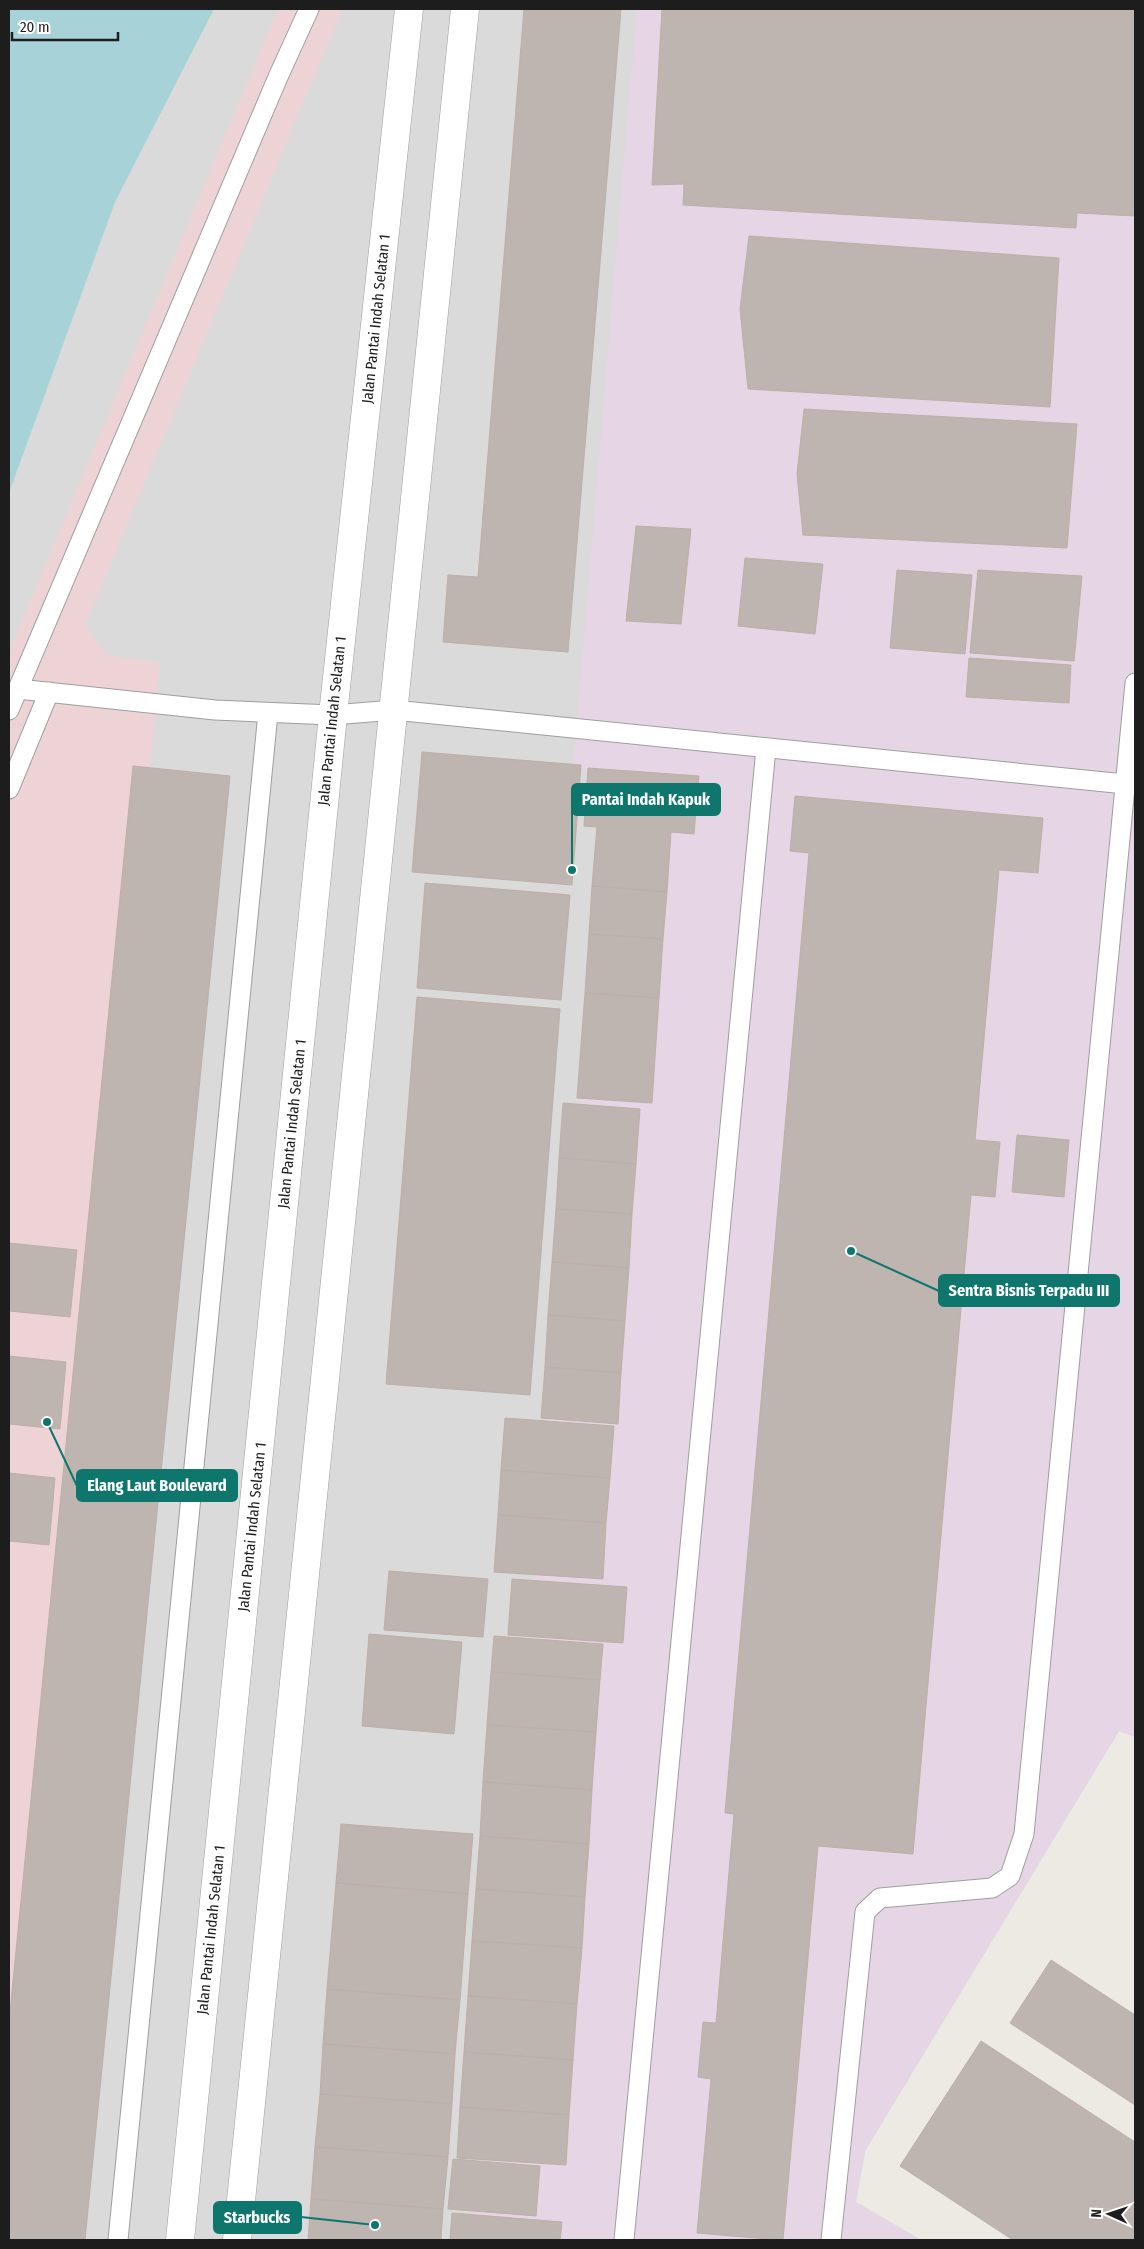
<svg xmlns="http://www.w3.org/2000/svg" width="1144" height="2249" viewBox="0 0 1144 2249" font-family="'Fira Sans Condensed',sans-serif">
	<rect width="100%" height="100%" fill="#ede9e3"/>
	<path fill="#dbdada" d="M9 9H1135V1737L1119 1731 865 2151 856 2202 921 2240H9Z"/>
	<path fill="#edd3d5" d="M278 9H342L85 625 106 655 160 663 9 2180V652Z"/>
	<path fill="#e6d6e5" d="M637 9H1135V1737L1119 1731 865 2151 856 2202 921 2240H470L613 770 573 771Z"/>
	<path fill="#a7d3d8" d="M9 9H214L115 202 9 493Z"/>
	<g fill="#beb4b0" stroke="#beaea7">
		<path d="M524 9H621L568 652 443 642 448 575 478 577Z"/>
		<path d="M662 9H1135V216L1077 213 1076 228 683 205 684 184 652 185Z"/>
		<path d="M749 236 1059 258 1050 407 748 389 740 309Z"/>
		<path d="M804 409 1077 424 1067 548 803 535 797 474Z"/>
		<path d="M636 526 691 529 681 624 626 621Z"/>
		<path d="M745 558 823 564 815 634 738 626Z"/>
		<path d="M897 570 972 575 965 654 890 648Z"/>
		<path d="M978 570 1082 576 1074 661 970 653Z"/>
		<path d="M969 658 1071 665 1069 703 966 697Z"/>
		<path d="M422 752 581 765 572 885 412 872Z"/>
		<path d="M133 766 230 776 85 2240H9V2022Z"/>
		<path d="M588 768 699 776 694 834 671 832 667 892 592 886 597 827 584 826Z"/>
		<path d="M795 796 1043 818 1038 873 999 870 975 1140 1000 1142 995 1197 971 1195 913 1854 818 1846 783 2240H779L697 2233 711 2079 698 2077 703 2022 716 2023 734 1814 725 1813 809 853 790 851Z"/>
		<path d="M425 883 570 895 561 1000 417 988Z"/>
		<path d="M592 886 667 892 663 939 589 934Z"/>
		<path d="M589 934 663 939 659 998 585 993Z"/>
		<path d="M585 993 659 998 652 1103 577 1098Z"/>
		<path d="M417 997 560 1009 530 1395 386 1384Z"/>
		<path d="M563 1103 640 1109 636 1164 559 1158Z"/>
		<path d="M1017 1135 1069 1140 1064 1197 1012 1192Z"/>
		<path d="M559 1158 636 1164 632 1214 556 1209Z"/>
		<path d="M556 1209 632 1214 629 1268 552 1262Z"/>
		<path d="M9 1243 77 1250 70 1317 9 1311Z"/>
		<path d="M552 1262 629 1268 625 1321 548 1315Z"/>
		<path d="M548 1315 625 1321 621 1373 545 1367Z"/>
		<path d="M9 1356 66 1362 60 1429 9 1424Z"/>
		<path d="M545 1367 621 1373 618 1424 541 1418Z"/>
		<path d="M505 1418 614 1426 610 1478 501 1470Z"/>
		<path d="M501 1470 610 1478 606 1523 498 1515Z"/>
		<path d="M9 1473 55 1478 49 1545 9 1541Z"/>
		<path d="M498 1515 606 1523 603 1579 494 1572Z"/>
		<path d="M389 1571 488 1579 483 1637 384 1630Z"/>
		<path d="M512 1579 627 1587 623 1643 508 1635Z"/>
		<path d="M369 1634 462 1642 454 1734 362 1726Z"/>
		<path d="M494 1636 603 1644 600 1680 491 1672Z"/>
		<path d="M491 1672 600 1680 596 1732 487 1725Z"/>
		<path d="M487 1725 596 1732 592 1790 483 1782Z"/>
		<path d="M483 1782 592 1790 589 1844 480 1836Z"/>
		<path d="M341 1824 473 1834 468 1894 336 1883Z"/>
		<path d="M480 1836 589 1844 585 1897 476 1889Z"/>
		<path d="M336 1883 468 1894 460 2000 327 1989Z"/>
		<path d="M476 1889 585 1897 582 1948 472 1941Z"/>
		<path d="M472 1941 582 1948 577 2004 468 1996Z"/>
		<path d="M1051 1960 1135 2015V2105L1010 2023Z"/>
		<path d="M327 1989 460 2000 455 2054 323 2044Z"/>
		<path d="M468 1996 577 2004 573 2060 464 2052Z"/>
		<path d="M981 2041 1135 2142V2240H1013L900 2166Z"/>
		<path d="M323 2044 455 2054 452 2104 320 2094Z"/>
		<path d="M464 2052 573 2060 569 2115 460 2107Z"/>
		<path d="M320 2094 452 2104 448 2157 315 2147Z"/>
		<path d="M460 2107 569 2115 566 2165 457 2158Z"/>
		<path d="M315 2147 448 2157 443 2209 311 2199Z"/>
		<path d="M453 2159 540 2166 536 2216 448 2209Z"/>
		<path d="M311 2199 443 2209 441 2240H308Z"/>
		<path d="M452 2213 562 2222 560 2240H450Z"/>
	</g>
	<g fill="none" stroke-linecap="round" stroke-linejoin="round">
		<defs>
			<g id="service">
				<path d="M18 689 215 710 333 715 394 710 1135 785"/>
				<path d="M9 710 278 77 309 9"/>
				<path d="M9 789 49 692"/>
				<path d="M118 2240 268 713"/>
				<path d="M624 2240 766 748"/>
				<path d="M831 2240 865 1912 880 1898 992 1888 1010 1876 1024 1834 1135 683"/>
			</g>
			<g id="tertiary">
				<path d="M180 2240 333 715 409 9"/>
				<path d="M237 2240 465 9"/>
			</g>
		</defs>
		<use href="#service" stroke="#9e9e9e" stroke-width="21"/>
		<use href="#tertiary" stroke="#9e9e9e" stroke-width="29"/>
		<use href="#service" stroke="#fff" stroke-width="19"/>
		<use href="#tertiary" stroke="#fff" stroke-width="28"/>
	</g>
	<g text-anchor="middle" stroke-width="4" stroke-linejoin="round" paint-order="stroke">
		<g font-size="15" fill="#1d1d1d" stroke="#fff">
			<text transform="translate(376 319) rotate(-84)" y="5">Jalan Pantai Indah Selatan 1</text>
			<text transform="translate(332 721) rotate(-84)" y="5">Jalan Pantai Indah Selatan 1</text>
			<text transform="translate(292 1124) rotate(-84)" y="5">Jalan Pantai Indah Selatan 1</text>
			<text transform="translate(252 1527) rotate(-84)" y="5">Jalan Pantai Indah Selatan 1</text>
			<text transform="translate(211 1930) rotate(-84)" y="5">Jalan Pantai Indah Selatan 1</text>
		</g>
	</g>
	<path fill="none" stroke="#0f766e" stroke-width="2" d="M572 870L572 800M851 1251L939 1291M47 1422L77 1486M375 2225L301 2217"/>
	<g fill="#0f766e" stroke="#fff" stroke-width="2">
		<circle cx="572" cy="870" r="5"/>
		<circle cx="851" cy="1251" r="5"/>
		<circle cx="47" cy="1422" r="5"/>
		<circle cx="375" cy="2225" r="5"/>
	</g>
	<g fill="#0f766e" stroke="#0f766e" stroke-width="2">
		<rect x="572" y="784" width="148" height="31" rx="5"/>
		<rect x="939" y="1275" width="180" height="31" rx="5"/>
		<rect x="77" y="1470" width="160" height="31" rx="5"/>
		<rect x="214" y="2202" width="87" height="31" rx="5"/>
	</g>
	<g font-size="16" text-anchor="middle" font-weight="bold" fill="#fff">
		<text x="646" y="805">Pantai Indah Kapuk</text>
		<text x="1029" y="1296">Sentra Bisnis Terpadu III</text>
		<text x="157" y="1491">Elang Laut Boulevard</text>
		<text x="257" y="2223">Starbucks</text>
	</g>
	<rect width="1144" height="2249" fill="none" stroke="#1d1d1d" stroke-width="20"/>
	<g transform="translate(1109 2214) rotate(273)" stroke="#ffffff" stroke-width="4" paint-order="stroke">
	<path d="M0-4L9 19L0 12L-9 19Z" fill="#1d1d1d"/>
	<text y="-8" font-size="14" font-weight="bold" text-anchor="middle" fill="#1d1d1d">N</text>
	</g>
	<path d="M12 32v8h106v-8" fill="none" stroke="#1d1d1d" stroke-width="2.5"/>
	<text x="20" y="32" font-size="15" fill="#1d1d1d" stroke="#ffffff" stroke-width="4" paint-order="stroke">20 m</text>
</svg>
